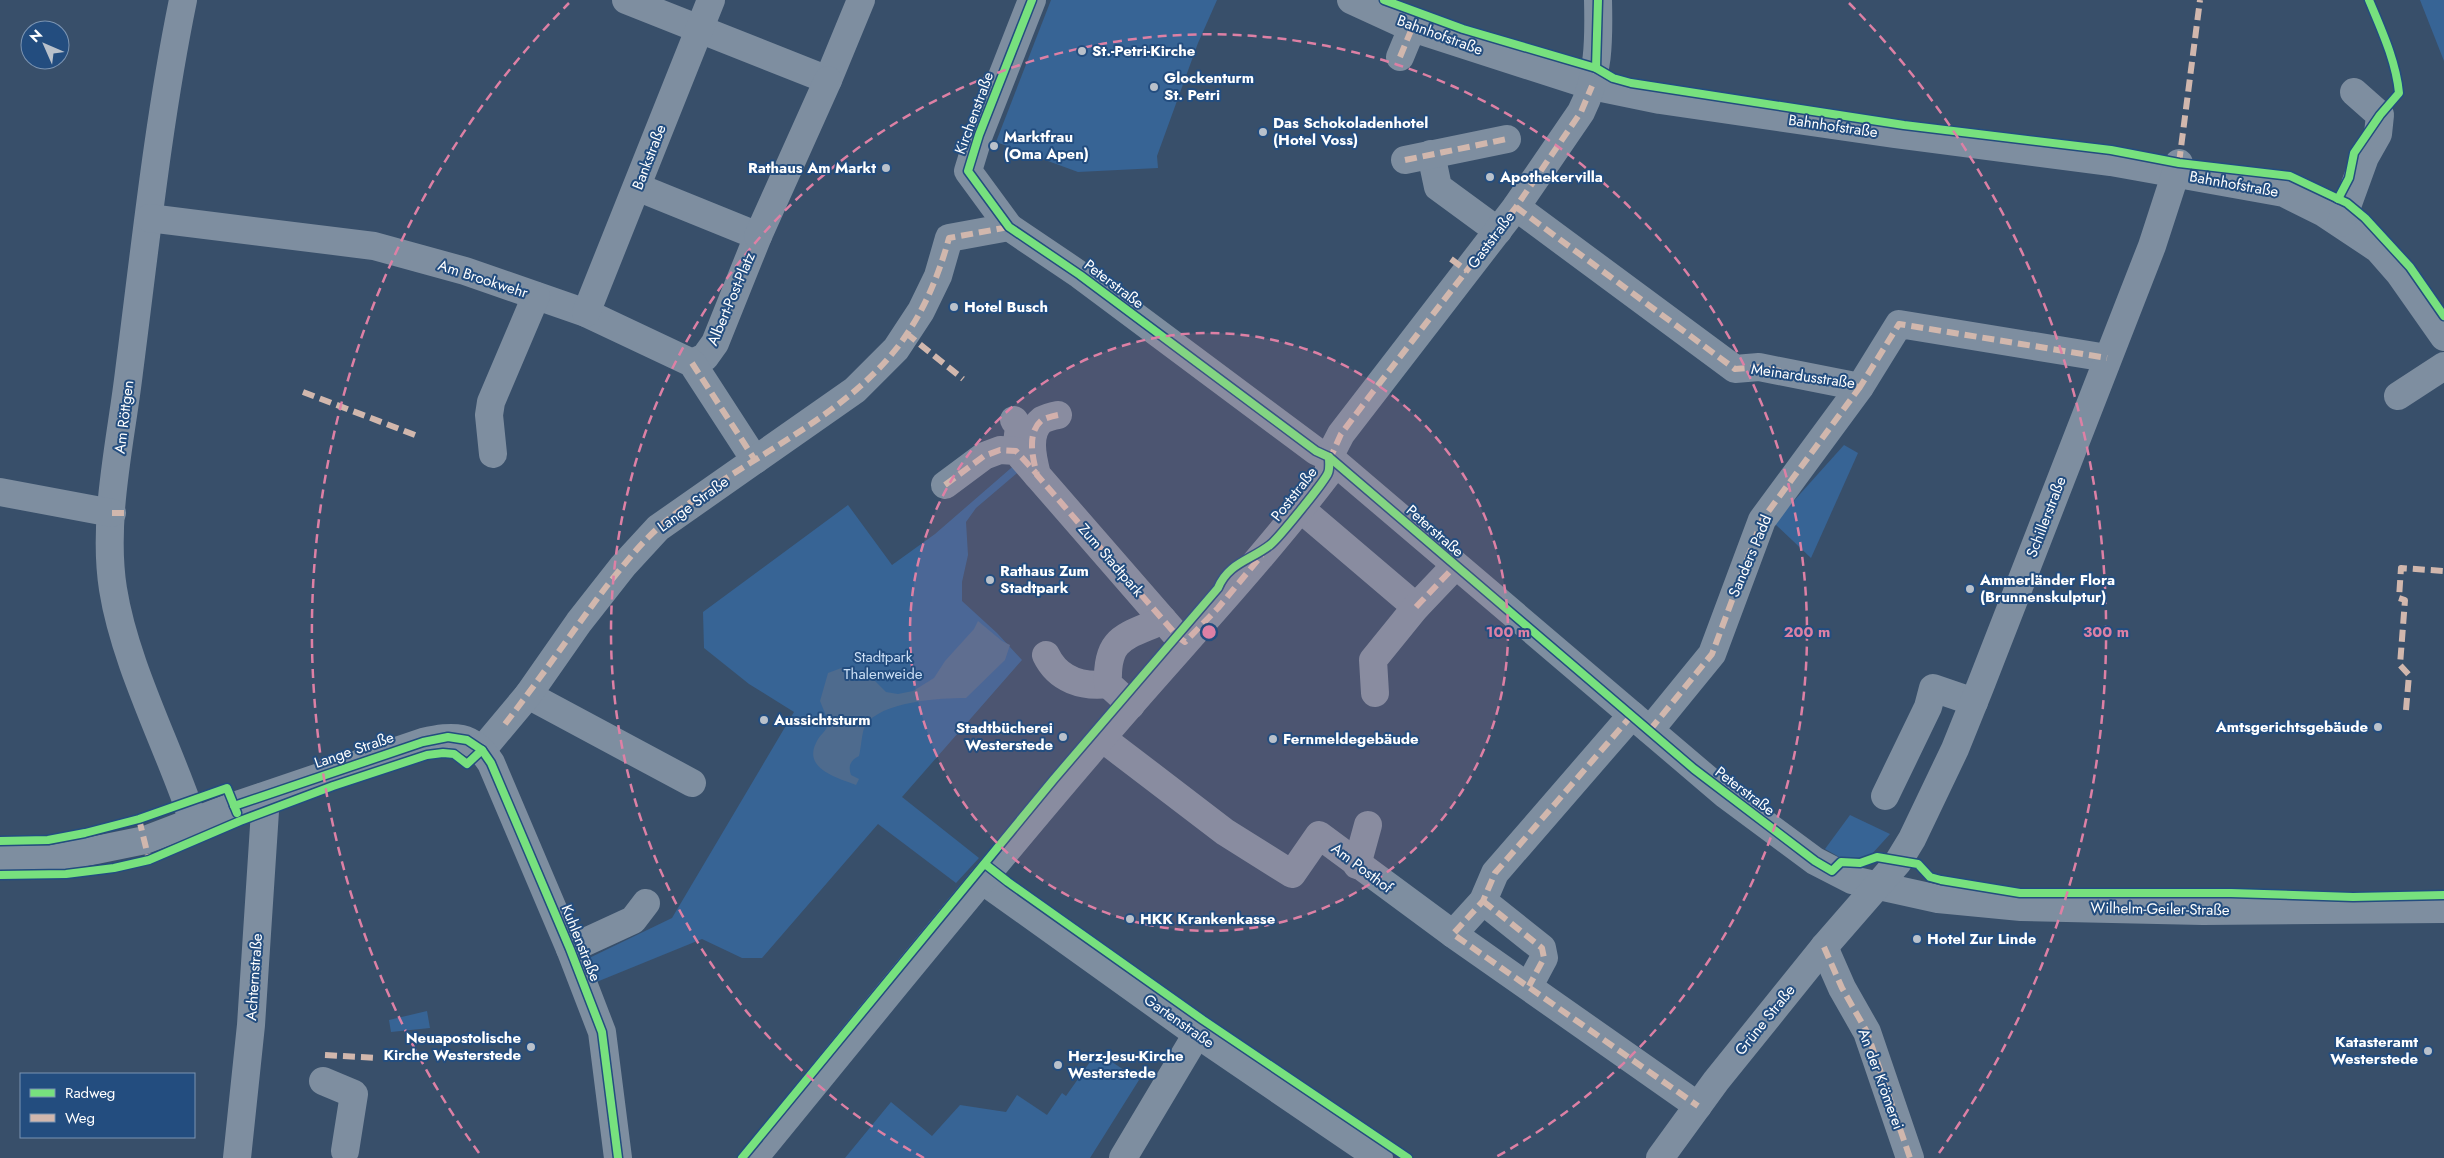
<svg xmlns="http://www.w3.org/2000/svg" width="2444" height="1158" viewBox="0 0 2444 1158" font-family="Jost,sans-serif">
	<rect width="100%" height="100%" fill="#384f6a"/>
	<g fill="#376495">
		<path d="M1051 0H1217L1198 43 1157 156 1158 168 1078 172 996 142Z"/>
		<path d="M2420 0H2444V61Z"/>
		<path d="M1844 445 1858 453 1811 558 1774 523Z"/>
		<path d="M1018 462 1023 468 976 508 966 522 968 555 962 582V601L997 633 1022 660 902 797 979 858 956 883 878 824 762 958H742L702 939 594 983 585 960 672 918 794 712 749 684 704 648 703 612 848 505 892 565 935 534Z"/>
		<path d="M1850 815 1890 834 1871 855 1848 862 1825 849Z"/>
		<path d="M427 1011 430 1028 391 1032 389 1020Z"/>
		<path d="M1097 1052 1139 1080 1090 1158H845L891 1102 932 1136 960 1105 1006 1112 1017 1095 1047 1115 1062 1093 1066 1096Z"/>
	</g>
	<path fill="#4e6b8e" d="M978 621 1002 641 1010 645 1005 660 966 698C941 698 880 701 865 726 862 731 861 749 859 756 850 760 848 767 851 775L859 779 856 785C838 778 803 769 816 743 819 735 826 732 829 723L820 701 828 673 844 667V674L853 681H863L868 674 886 692 898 694 913 691 934 678 945 661 974 629Z"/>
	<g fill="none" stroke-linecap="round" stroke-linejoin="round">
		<g stroke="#7e8ea0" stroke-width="28">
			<path d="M183 0C158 122 145 248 129 372 121 440 102 520 113 589 124 659 163 736 187 803L193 823"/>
			<path d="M626 0 828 80 861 0"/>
			<path d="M1032 0 979 135 968 171 1009 227 1080 275 1316 451 1329 457 1726 795 1815 861 1852 880 1938 899 2021 907 2203 911 2444 909"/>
			<path d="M1351 0 1412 28 1592 86 1660 100 1894 134 2111 162 2284 193 2324 213 2378 249 2399 273 2444 337"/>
			<path d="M1400 57 1412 28"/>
			<path d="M1431 154 1438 187 1498 231"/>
			<path d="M1405 160 1507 139"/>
			<path d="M637 187 758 236 715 343 705 357 692 363"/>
			<path d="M1516 207 1735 369 1759 367 1860 387 1899 324 2107 358"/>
			<path d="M149 218 374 246 465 271 586 313 692 363 755 460"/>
			<path d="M2341 223 2365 157 2378 134 2380 115 2354 92"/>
			<path d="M758 236 828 80"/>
			<path d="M586 313 711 0"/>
			<path d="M2398 396 2444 366"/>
			<path d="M1058 415C1053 416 1046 418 1042 420 1026 433 1033 459 1037 475L1178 637 1185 642"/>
			<path d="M1014 420 1019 427 1016 451"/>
			<path d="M493 454 489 415 491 402 536 296"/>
			<path d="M945 485 984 456 1000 450 1016 451 1037 475"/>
			<path d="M0 492 112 513"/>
			<path d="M1301 509 1416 607"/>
			<path d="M1046 655C1058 680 1083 687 1108 684"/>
			<path d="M1375 693 1373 660 1416 607 1455 566"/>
			<path d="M528 695 692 783"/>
			<path d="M1131 705 1108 684C1106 636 1126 637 1163 620"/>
			<path d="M1632 715 1495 873 1483 901 1453 934 1698 1106"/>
			<path d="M1650 730 1712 654 1762 520 1860 387"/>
			<path d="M1102 738 1225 832 1292 874 1319 835 1453 934"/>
			<path d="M482 750 528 695 579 622 623 566 658 528 855 390 896 349 921 311 938 276 949 238 1009 227"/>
			<path d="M1885 796 1928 707 1933 688 1974 702"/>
			<path d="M0 860 52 859 145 840 234 806 423 742C454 735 472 734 491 763L570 949 602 1032 618 1158"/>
			<path d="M1357 865 1368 825"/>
			<path d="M982 880 1197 1034 1379 1158"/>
			<path d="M1483 901 1542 948 1544 958 1529 986"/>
			<path d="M1824 947 1842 988 1867 1032 1910 1158"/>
			<path d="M570 949 633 920 646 903"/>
			<path d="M323 1081 354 1094 345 1151"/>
			<path d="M237 1158 251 1025 265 811 262 797"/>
			<path d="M754 1158C867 1020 979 881 1095 746 1173 654 1256 568 1329 472V457L1341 434 1516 207 1581 112C1599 77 1599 39 1598 0"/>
			<path d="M1123 1158 1197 1034"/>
			<path d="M1660 1158 1716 1081 1824 947 1898 862 1912 839 1955 749 1980 687 2152 246 2179 163"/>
		</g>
		<g stroke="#d1b7ad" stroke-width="6" stroke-dasharray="12 6" stroke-linecap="butt">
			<path d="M1400 57 1412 28"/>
			<path d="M1405 160 1507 139"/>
			<path d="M2179 163 2200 0"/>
			<path d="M1516 207 1735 369 1759 367 1860 387 1899 324 2107 358"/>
			<path d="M1451 259 1467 271"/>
			<path d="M906 333 963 379"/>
			<path d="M692 363 755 460"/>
			<path d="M303 392 415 435"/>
			<path d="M1058 415C1053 416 1046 418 1042 420 1026 433 1033 459 1037 475L1178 637 1185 642 1218 608 1262 555"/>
			<path d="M1329 461 1341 434 1372 393 1516 207 1581 112 1592 86"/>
			<path d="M945 485 984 456 1000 450 1016 451 1036 473"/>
			<path d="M112 513H126"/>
			<path d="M1416 607 1455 566"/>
			<path d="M2406 710 2409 675 2400 665 2405 600 2399 598 2401 568 2444 571"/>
			<path d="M1632 715 1495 873 1483 901 1453 934 1698 1106"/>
			<path d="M505 724C540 679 572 632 606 587 622 567 639 545 658 528 730 465 837 424 896 349 922 316 938 278 949 238L1009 227"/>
			<path d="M1650 730 1712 654 1762 520 1860 387"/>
			<path d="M139 819 149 860"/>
			<path d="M1483 901 1542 948 1544 958 1529 986"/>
			<path d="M1824 947 1842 988 1867 1032 1910 1158"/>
			<path d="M325 1055 378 1058"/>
		</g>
		<defs>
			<g id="cycleway">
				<path d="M1032 0 979 135 968 171 1009 227 1080 275 1316 451 1329 457 1694 769 1815 861 1832 871 1841 862 1860 863 1877 857 1918 864 1930 877 1941 880 2020 893H2231L2353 897 2444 895"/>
				<path d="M1384 0 1463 29 1596 68 1613 78 1631 83 1904 125 2111 150 2179 163 2290 176 2347 203 2365 218 2410 267 2444 316"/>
				<path d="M1596 68 1598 0"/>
				<path d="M2338 199 2349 178 2354 153 2380 115 2399 93C2396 61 2381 29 2369 0"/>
				<path d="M234 806 423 742 448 737 467 740 482 750 491 763 570 949 602 1032 618 1158"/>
				<path d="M0 841 48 840 85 833 139 819 227 788 237 813"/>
				<path d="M985 864 1008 882 1203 1020 1408 1158"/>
				<path d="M0 875 66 874 114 868 149 860 240 821 333 786 427 755 443 753 454 754 467 764 482 750"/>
				<path d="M742 1158 1054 779 1218 588C1228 563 1251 560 1270 545 1278 539 1325 481 1328 473 1330 469 1329 462 1329 457"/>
			</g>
		</defs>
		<use href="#cycleway" stroke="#234d7f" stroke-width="11"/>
		<use href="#cycleway" stroke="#77e17e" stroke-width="8"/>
	</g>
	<circle cx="1209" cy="632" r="299" fill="#dd80a5" fill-opacity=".12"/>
	<g fill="none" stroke="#dd80a5" stroke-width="2.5" stroke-dasharray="9 6">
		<circle cx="1209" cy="632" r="299"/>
		<path d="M924 1158A598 598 0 1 1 1494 1158"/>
		<path d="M479 1153A897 897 0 0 1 569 3M1849 3A897 897 0 0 1 1939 1153"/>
	</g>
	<g fill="#b9c1cb" stroke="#234d7f" stroke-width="2">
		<circle cx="1082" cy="51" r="5"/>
		<circle cx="1154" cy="87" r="5"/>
		<circle cx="1263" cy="132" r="5"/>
		<circle cx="994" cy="146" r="5"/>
		<circle cx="886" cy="168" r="5"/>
		<circle cx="1490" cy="177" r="5"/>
		<circle cx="954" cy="307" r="5"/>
		<circle cx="990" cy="580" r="5"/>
		<circle cx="1970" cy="589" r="5"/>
		<circle cx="764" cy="720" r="5"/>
		<circle cx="2378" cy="727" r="5"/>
		<circle cx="1063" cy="737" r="5"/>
		<circle cx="1273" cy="739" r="5"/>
		<circle cx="1130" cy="919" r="5"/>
		<circle cx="1917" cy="939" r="5"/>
		<circle cx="531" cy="1047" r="5"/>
		<circle cx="2428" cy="1051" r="5"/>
		<circle cx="1058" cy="1065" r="5"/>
	</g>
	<g text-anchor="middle" stroke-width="4" stroke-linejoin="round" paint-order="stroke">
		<g font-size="15" fill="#fff" stroke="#234d7f">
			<text transform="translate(1440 35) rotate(20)" y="5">Bahnhofstraße</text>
			<text transform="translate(974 113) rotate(-70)" y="5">Kirchenstraße</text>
			<text transform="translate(1833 126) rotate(8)" y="5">Bahnhofstraße</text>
			<text transform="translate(649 157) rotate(-69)" y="5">Bankstraße</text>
			<text transform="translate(2234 184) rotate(10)" y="5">Bahnhofstraße</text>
			<text transform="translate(1491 240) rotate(-53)" y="5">Gaststraße</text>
			<text transform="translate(483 279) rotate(18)" y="5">Am Brookwehr</text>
			<text transform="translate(1114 284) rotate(37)" y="5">Peterstraße</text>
			<text transform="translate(731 299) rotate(-67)" y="5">Albert-Post-Platz</text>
			<text transform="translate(1803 376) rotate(8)" y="5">Meinardusstraße</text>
			<text transform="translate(124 417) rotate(-83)" y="5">Am Röttgen</text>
			<text transform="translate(1294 494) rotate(-52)" y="5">Poststraße</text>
			<text transform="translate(693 504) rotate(-36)" y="5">Lange Straße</text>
			<text transform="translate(2046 517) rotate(-69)" y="5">Schillerstraße</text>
			<text transform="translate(1435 531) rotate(41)" y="5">Peterstraße</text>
			<text transform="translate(1750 556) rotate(-67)" y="5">Sanders Padd</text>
			<text transform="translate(1111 560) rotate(49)" y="5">Zum Stadtpark</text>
			<text transform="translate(354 750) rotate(-19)" y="5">Lange Straße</text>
			<text transform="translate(1745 791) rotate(37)" y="5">Peterstraße</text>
			<text transform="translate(1362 868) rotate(37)" y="5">Am Posthof</text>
			<text transform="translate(2160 909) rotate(1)" y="5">Wilhelm-Geiler-Straße</text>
			<text transform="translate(581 943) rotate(68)" y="5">Kuhlenstraße</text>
			<text transform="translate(254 977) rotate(-86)" y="5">Achternstraße</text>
			<text transform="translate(1765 1020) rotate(-51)" y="5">Grüne Straße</text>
			<text transform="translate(1179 1021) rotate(35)" y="5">Gartenstraße</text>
			<text transform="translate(1881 1079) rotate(70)" y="5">An der Krömerei</text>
		</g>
		<g font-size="15" font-weight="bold" fill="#fff" stroke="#234d7f" text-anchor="start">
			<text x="1092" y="56">St.-Petri-Kirche</text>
			<text x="1164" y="83">Glockenturm<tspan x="1164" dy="17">St. Petri</tspan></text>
			<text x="1273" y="128">Das Schokoladenhotel<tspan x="1273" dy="17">(Hotel Voss)</tspan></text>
			<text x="1004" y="142">Marktfrau<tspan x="1004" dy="17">(Oma Apen)</tspan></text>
			<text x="876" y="173" text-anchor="end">Rathaus Am Markt</text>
			<text x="1500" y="182">Apothekervilla</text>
			<text x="964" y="312">Hotel Busch</text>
			<text x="1000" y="576">Rathaus Zum<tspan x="1000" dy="17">Stadtpark</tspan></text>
			<text x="1980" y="585">Ammerländer Flora<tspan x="1980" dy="17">(Brunnenskulptur)</tspan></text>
			<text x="774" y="725">Aussichtsturm</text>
			<text x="2368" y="732" text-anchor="end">Amtsgerichtsgebäude</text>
			<text x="1053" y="733" text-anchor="end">Stadtbücherei<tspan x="1053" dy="17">Westerstede</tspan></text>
			<text x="1283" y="744">Fernmeldegebäude</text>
			<text x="1140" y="924">HKK Krankenkasse</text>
			<text x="1927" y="944">Hotel Zur Linde</text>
			<text x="521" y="1043" text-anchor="end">Neuapostolische<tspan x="521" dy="17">Kirche Westerstede</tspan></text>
			<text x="2418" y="1047" text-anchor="end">Katasteramt<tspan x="2418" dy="17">Westerstede</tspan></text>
			<text x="1068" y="1061">Herz-Jesu-Kirche<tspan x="1068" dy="17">Westerstede</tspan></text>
		</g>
		<g font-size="15" fill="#ccdff5" stroke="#234d7f">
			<text x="883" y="662">Stadtpark<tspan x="883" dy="17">Thalenweide</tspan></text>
		</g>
	</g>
	<circle cx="1209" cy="632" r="8" fill="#dd80a5" stroke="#234d7f" stroke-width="2.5"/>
	<g font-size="15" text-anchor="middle" font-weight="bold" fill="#dd80a5" stroke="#234d7f" stroke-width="4" stroke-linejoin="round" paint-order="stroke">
		<text x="1508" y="637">100 m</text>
		<text x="1807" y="637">200 m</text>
		<text x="2106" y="637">300 m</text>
	</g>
	<rect x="20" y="1073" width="175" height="65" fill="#234d7f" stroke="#7b94b2"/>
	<rect x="30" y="1089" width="25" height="8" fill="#77e17e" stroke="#7b94b2"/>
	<text x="65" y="1098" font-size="15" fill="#ffffff">Radweg</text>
	<rect x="30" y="1114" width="25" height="8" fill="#d1b7ad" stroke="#7b94b2"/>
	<text x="65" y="1123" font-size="15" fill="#ffffff">Weg</text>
	<g transform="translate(45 45) rotate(315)"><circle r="24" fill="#234d7f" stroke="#7b94b2"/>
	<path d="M0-4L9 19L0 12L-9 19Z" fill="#b9c1cb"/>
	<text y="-8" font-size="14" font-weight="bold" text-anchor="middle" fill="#ffffff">N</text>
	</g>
</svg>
